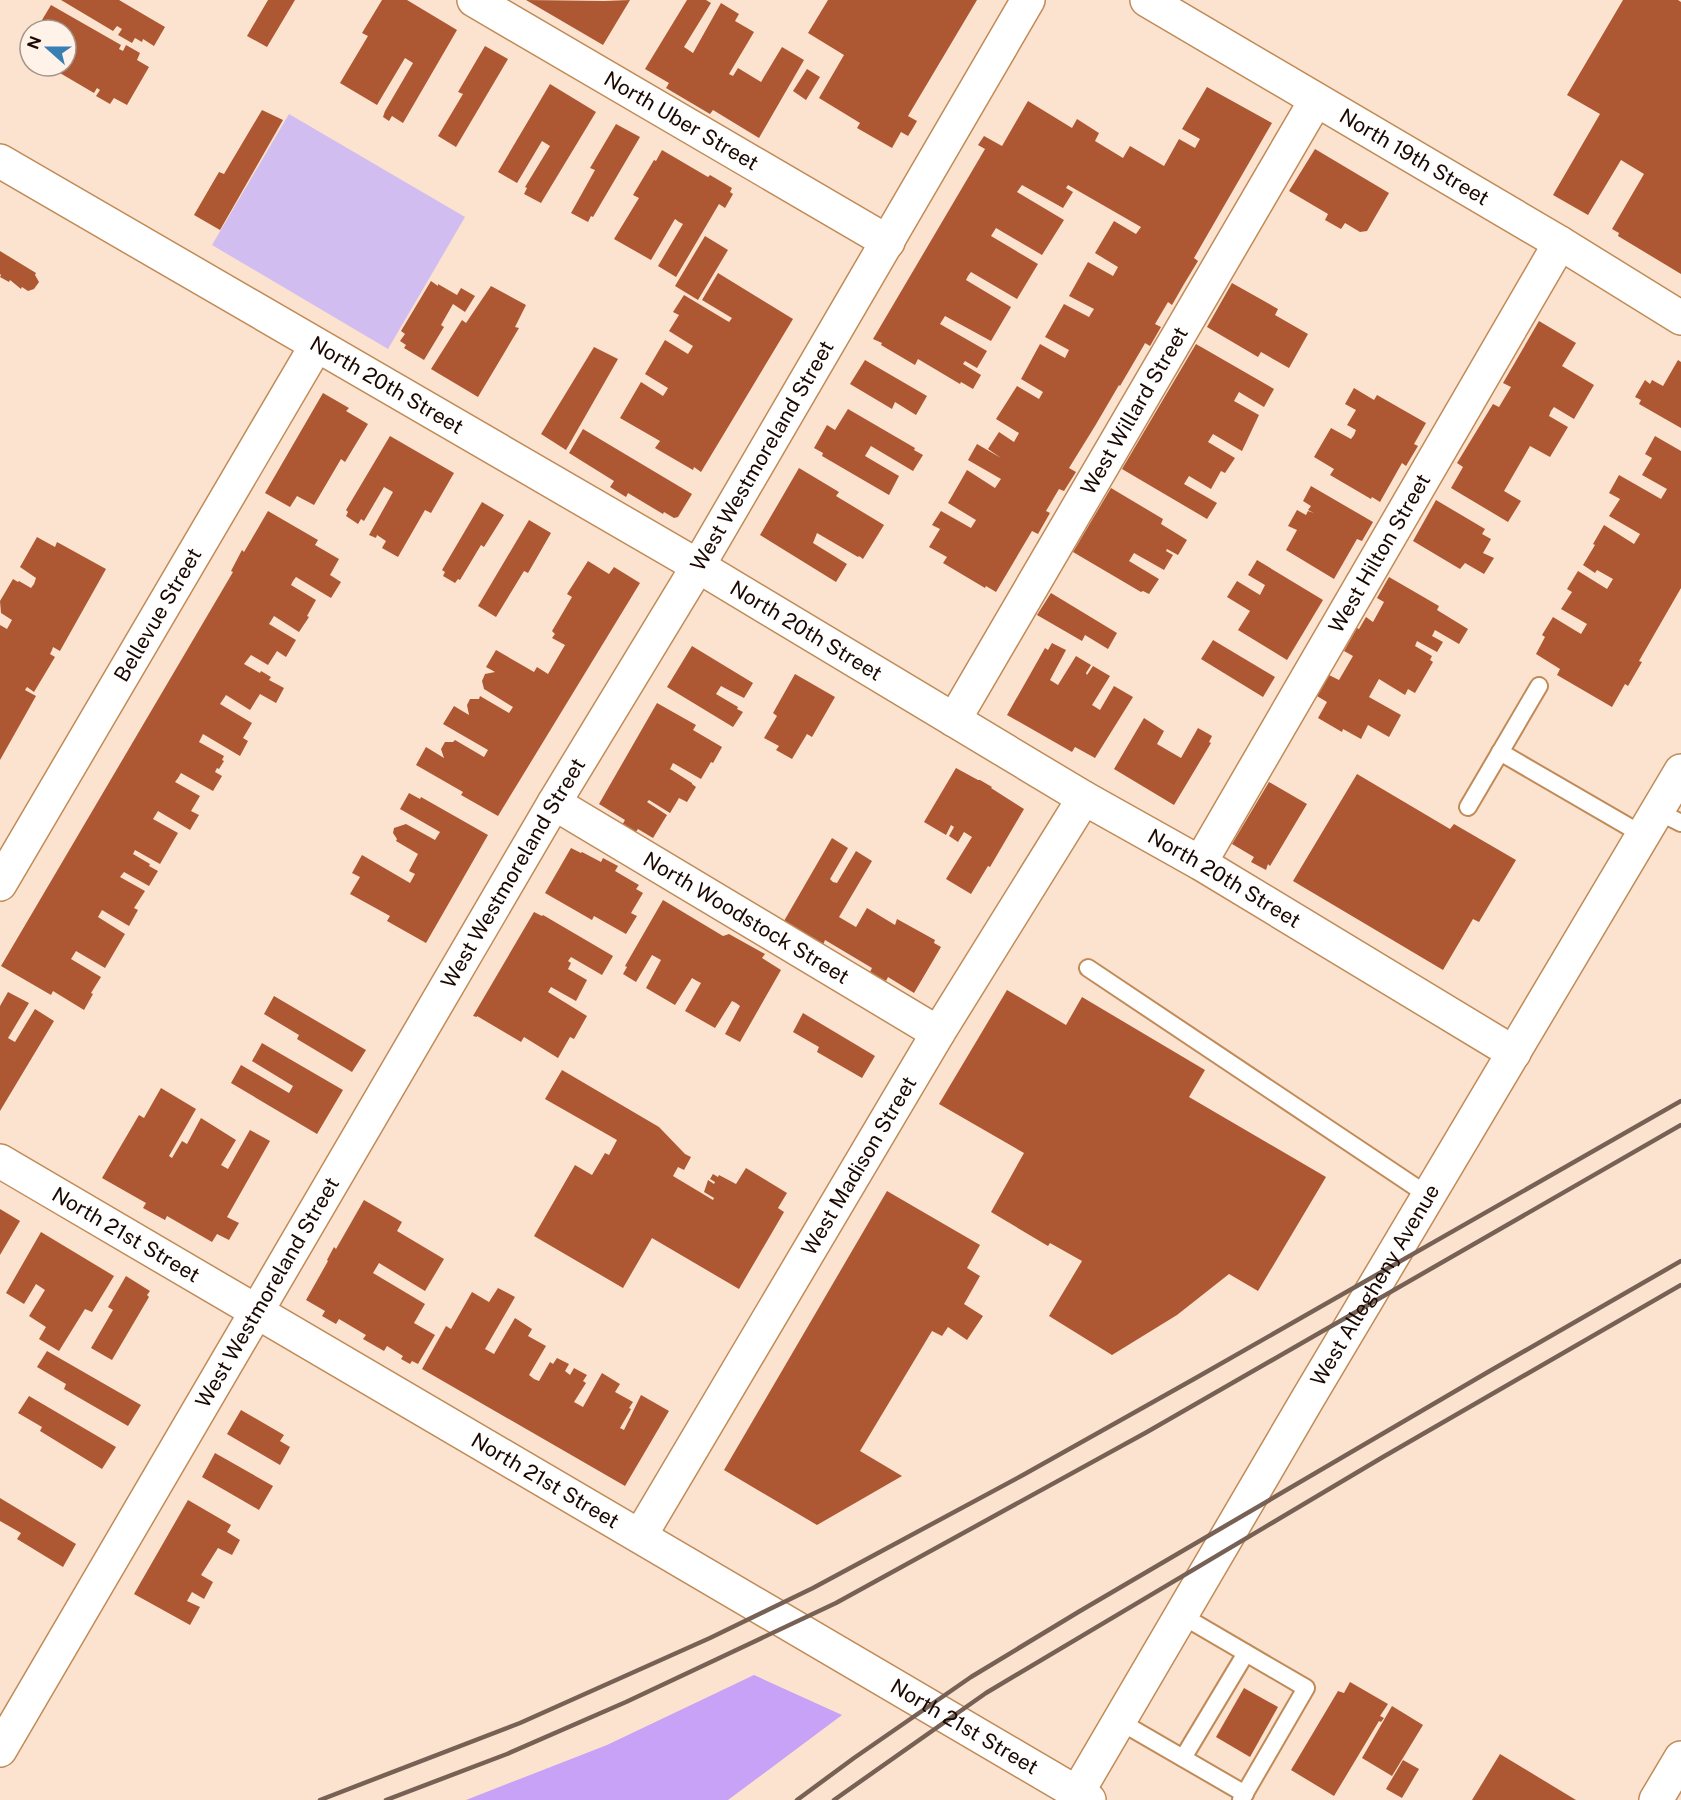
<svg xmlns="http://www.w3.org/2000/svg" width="1681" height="1800" viewBox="0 0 1681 1800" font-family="'Public Sans',sans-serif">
	<rect width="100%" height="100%" fill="#fbe3cf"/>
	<path fill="#d2bdf0" d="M289 114 465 217 388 349 212 245Z"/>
	<path fill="#c7a2f6" d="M754 1675 842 1715 728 1800H466L607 1745Z"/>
	<g fill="#ad5832">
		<path d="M61 0H119L165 27 154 46 143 39 142 42 135 38 132 43 118 35 122 29 117 26 113 31Z"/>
		<path d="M268 0H295L267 47 247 36Z"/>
		<path d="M382 0H407L457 30 403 123 392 116 389 121 383 117 385 111 413 63 405 58 377 105 340 83 368 36 362 33Z"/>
		<path d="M526 0 604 1 630 0 603 45Z"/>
		<path d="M687 0H706L711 3 684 47 693 53 721 3 739 14 735 21 754 32 729 74 733 76 738 68 761 82 782 47 804 60 759 138 713 110 710 114 666 88 669 83 645 69Z"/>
		<path d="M828 0H977L908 116 917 121 913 128 908 136 901 132 892 148 857 128 860 123 819 98 844 55 808 33Z"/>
		<path d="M1623 0H1678L1681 2V274L1618 236 1619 233 1612 229 1644 174 1621 160 1588 215 1553 195 1600 114 1567 95Z"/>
		<path d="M51 5 121 45 119 49 123 51 126 45 140 53 137 60 149 67 127 105 114 98 110 104 96 96 100 90 97 88 94 93 48 66H66V30H36Z"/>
		<path d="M485 46 508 59 456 147 438 136 463 94 458 92Z"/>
		<path d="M807 69 820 77 806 100 793 91Z"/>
		<path d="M550 84 596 112 541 203 524 194 527 188 525 187 550 146 542 141 517 183 498 172Z"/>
		<path d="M1207 87 1272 123 1194 258 1198 261 1184 284 1172 305 1168 302 1155 324 1161 327 1150 346 1145 343 1144 345 1120 386 1119 385 1095 426 1069 468 1076 472 1064 491 1059 489 1046 511 1050 513 1038 534 1032 531 996 592 986 586 985 588 943 563 947 557 929 547 940 529 932 525 941 511 971 528 976 520 948 503 967 470 995 488 1001 479 968 460 977 444 1001 458 988 449 999 432 1014 442 1019 433 996 419 1017 386 1039 399 1043 392 1021 379 1040 344 1065 358 1069 350 1045 337 1064 304 1089 317 1094 309 1069 296 1088 262 1113 276 1118 267 1095 253 1114 221 1136 234 1141 227 1068 185 1066 188 1073 192 1063 208 1022 185 1017 192 1064 220 1042 255 996 228 991 236 1038 264 1017 299 971 272 968 276 966 280 1011 307 991 341 945 316 940 324 987 351 977 368 965 361 963 364 981 375 973 389 961 382 960 384 918 359 915 365 881 345 882 343 873 339 985 149 978 145 984 136 1002 146 1028 101 1072 128 1077 119 1099 133 1095 141 1123 158 1130 146 1164 166 1179 139 1195 148 1200 139 1182 129Z"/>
		<path d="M262 110 283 120 220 230 194 215 219 172 224 174Z"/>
		<path d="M616 124 640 137 593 217 591 216 588 222 571 213 595 170 590 168Z"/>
		<path d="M1315 149 1389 193 1367 231 1360 232 1345 223 1341 229 1325 220 1328 214 1289 191Z"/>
		<path d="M662 150 708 177 710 175 732 188 730 192 733 194 725 208 719 204 676 277 658 266 683 224 679 222 675 219 651 260 614 239 639 198 633 195 654 160 656 161Z"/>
		<path d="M705 236 728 250 698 300 675 286Z"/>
		<path d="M0 251 36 273 35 275 39 282 34 289 28 291 22 287 21 289 10 280 9 282 0 277 1 275 0 274Z"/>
		<path d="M718 273 793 319 701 472 694 467 693 470 655 448 660 441 620 418 641 382 663 396 665 393 668 388 645 374 665 340 688 354 693 346 669 331 679 315 673 312 684 295 729 322 732 318 702 300Z"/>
		<path d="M431 281 438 286V284L457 295 461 288 475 296 465 312 453 304 441 325 444 327 424 360 404 348 406 345 400 341 405 334 401 331Z"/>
		<path d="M1232 283 1278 309 1275 315 1308 334 1289 368 1261 352 1258 357 1207 327Z"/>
		<path d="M491 286 526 305 515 327 519 328 478 397 431 369 462 320 466 323Z"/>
		<path d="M1539 321 1576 343 1562 366 1594 385 1574 419 1554 407 1551 411 1549 416 1568 427 1550 457 1530 446 1504 491 1521 501 1508 522 1451 488 1463 467 1457 463 1493 404 1499 407 1511 387 1503 383Z"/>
		<path d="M1196 344 1274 389 1264 407 1239 392 1234 401 1259 415 1242 451 1213 434 1208 442 1235 458 1225 473 1221 471 1211 489 1189 476 1184 484 1217 503 1207 519 1122 469Z"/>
		<path d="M594 347 618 359 566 450 541 434Z"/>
		<path d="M865 360 927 396 916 415 895 402 892 409 850 384Z"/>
		<path d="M1678 360 1681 362V428L1639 404 1641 400 1635 397 1645 380 1650 384 1652 380 1663 386Z"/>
		<path d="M1354 388 1374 400 1377 395 1426 423 1414 444 1418 446 1406 466 1402 463 1380 502 1372 497 1371 499 1330 475 1334 469 1314 457 1331 428 1351 439 1354 435 1356 430 1347 425 1356 410 1345 404Z"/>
		<path d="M323 393 349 408 346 411 368 424 345 462 341 459 314 505 297 496 290 507 265 493Z"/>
		<path d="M848 409 915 448 914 450 923 455 913 471 871 446 865 456 899 476 889 495 822 456 823 453 814 448 827 425 835 430Z"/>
		<path d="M583 429 692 494 678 517 674 518 664 512 663 514 628 493 626 497 610 487 614 481 569 453Z"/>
		<path d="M390 436 454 473 431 513 425 510 398 557 382 548 386 541 377 535 376 538 369 535 393 492 384 487 364 521 361 519 358 524 346 516 348 512 346 510Z"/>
		<path d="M1655 436 1681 451V588L1639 661 1642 662 1628 686 1625 684 1612 707 1557 675 1560 669 1536 654 1545 637 1542 635 1553 617 1581 634 1587 624 1561 609 1572 592 1567 589 1578 571 1607 589 1613 579 1597 570 1595 573 1583 565 1595 545 1593 544 1604 525 1634 544 1640 534 1609 516 1620 499 1609 493 1619 475 1661 499 1667 489 1642 475 1652 458 1645 454Z"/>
		<path d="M799 468 839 492 836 496 884 525 863 559 859 556 858 557 817 533 813 543 847 564 836 582 760 535Z"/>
		<path d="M1311 486 1373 522 1362 541 1357 539 1334 579 1286 550 1297 530 1288 526 1297 510 1306 515 1308 511 1314 513 1308 510 1311 506 1303 501Z"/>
		<path d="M1111 488 1163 519 1161 524 1187 540 1178 555 1167 549 1166 551 1173 555 1164 570 1134 553 1129 561 1159 579 1149 594 1143 591 1141 592 1073 552Z"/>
		<path d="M1436 500 1485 529 1482 534 1491 539 1483 553 1494 558 1484 574 1465 563 1460 569 1413 541Z"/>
		<path d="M482 502 504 515 484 547 481 545 460 580 458 579 455 583 443 576 445 572 442 570Z"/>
		<path d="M268 511 318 540 315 545 339 559 330 575 341 582 331 598 296 577 293 581 291 585 316 600 307 616 309 617 299 632 274 616 269 624 296 640 286 657 277 651 268 665 251 655 244 664 260 673 261 671 271 677 269 680 284 688 276 703 260 694 250 710 226 695 220 704 252 723 243 738 248 741 240 756 203 734 199 742 224 756 222 760 224 761 219 769 217 768 215 772 222 776 213 791 181 773 178 778 175 782 200 796 191 811 199 815 190 830 158 811 153 819 178 833 160 864 135 850 133 854 150 864 149 866 158 871 149 886 124 872 120 877 145 891 134 908 138 910 129 926 102 910 98 917 125 934 105 968 76 951 71 959 101 977 91 993 93 994 84 1010 53 991 51 995 1 966 233 572 231 571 242 550 244 552Z"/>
		<path d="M529 520 551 533 528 573 524 571 496 617 478 606Z"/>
		<path d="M37 537 55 547 57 542 106 569 60 651 53 647 52 650 50 654 55 657 34 692 27 687 25 690 36 696 0 760V625L7 629 12 620 1 613 0 601 13 579 18 582 19 581 31 588 34 584 36 578 20 567Z"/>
		<path d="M1257 560 1323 600 1287 660 1238 630 1250 611 1227 597 1237 581 1260 595 1265 585 1248 575Z"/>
		<path d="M588 561 609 574 614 567 640 583 498 816 461 795 463 792 416 765 426 747 444 758 441 749 445 742H453L455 740 484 757 488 750 443 724 454 706 469 715 467 705 470 699H479L480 696 509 713 513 707 484 689 482 681 485 674 495 672 486 667 496 650 534 672 537 667 548 674 565 645 552 638 555 634 552 631 572 597 567 594Z"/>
		<path d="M1389 577 1439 606 1437 610 1468 629 1459 644 1435 630 1432 636 1443 642 1437 652 1417 641 1415 646 1432 656 1430 660 1433 662 1415 693 1408 689 1405 695 1379 679 1369 697 1401 715 1389 737 1368 725 1361 739 1343 729 1342 732 1318 718 1327 702 1317 696 1329 675 1339 680 1353 656 1344 651 1357 628 1359 629 1366 617 1373 622 1384 602 1377 598Z"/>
		<path d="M1051 593 1117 633 1108 649 1085 635 1082 641 1037 615Z"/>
		<path d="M1213 640 1275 677 1263 697 1201 659Z"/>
		<path d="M1052 643 1066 650 1050 680 1058 685 1076 656 1091 665 1086 673 1087 675 1093 666 1110 676 1092 705 1100 710 1114 686 1133 697 1095 758 1075 747 1072 752 1007 715 1045 648 1048 650Z"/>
		<path d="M692 646 753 683 744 698 721 686 716 694 738 707 737 709 743 712 733 727 667 687Z"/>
		<path d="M795 674 835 697 812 737 807 734 792 759 776 750 779 746 764 738 777 716 773 713Z"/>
		<path d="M657 703 696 725 693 730 722 747 713 763 711 762 701 779 673 763 670 769 692 783V784L696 787 687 802 679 798 670 813 649 800 647 802 667 815 653 838 638 829 635 833 622 825 625 820 599 804Z"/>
		<path d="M1144 718 1164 731 1157 744 1181 758 1198 728 1212 736 1209 742 1211 743 1174 805 1114 769Z"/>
		<path d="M956 768 978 780H980L992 787 991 788 1024 809 990 867 988 866 971 894 946 879 972 837 964 832 958 842 949 836 954 827 951 825 946 835 924 822Z"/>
		<path d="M1357 774 1450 829 1454 824 1516 860 1479 922 1473 919 1443 970 1293 881Z"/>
		<path d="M1269 782 1307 804 1270 866 1268 864 1266 870 1251 862 1254 857 1232 844Z"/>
		<path d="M409 793 420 799 421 797 488 835 426 943 387 921 390 916 350 894 360 877 352 873 362 855 410 883 415 874 409 871 418 854 396 841 397 839 393 833 394 828 406 824 435 840 440 832 400 809Z"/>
		<path d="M832 838 848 848 830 879 833 882 837 883 856 851 872 861 839 917 856 927 867 908 895 925 897 919 935 940 934 943 941 947 914 993 888 977 886 981 870 972 872 968 825 940 823 945 784 921Z"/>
		<path d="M571 848 581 853 582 852 601 862 603 858 618 866 615 871 639 885 636 889 643 893 631 913 637 916 626 934 594 916 592 920 545 893Z"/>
		<path d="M663 900 723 936 729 934 765 954 762 958 781 970 740 1042 725 1034 740 1006 736 1003 732 1001 715 1028 685 1011 701 983 697 981 692 978 675 1005 646 988 661 960 652 955 636 982 623 974 627 967 625 966Z"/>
		<path d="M534 912 542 916 543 915 613 956 602 975 571 957 568 961 571 963 568 969 587 980 576 1001 551 987 548 992 587 1016 574 1039 570 1037 558 1058 524 1037 521 1042 477 1016V1017L473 1016Z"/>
		<path d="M1007 990 1066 1025 1082 997 1205 1070 1189 1097 1326 1177 1258 1291 1229 1274 1177 1315 1112 1355 1049 1316 1082 1261 1050 1243 1048 1246 991 1212 1024 1153 939 1104Z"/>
		<path d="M8 992 29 1003 8 1038 15 1042 35 1009 54 1021 0 1111V1006Z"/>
		<path d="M274 996 366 1050 352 1072 297 1039 299 1035 264 1014Z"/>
		<path d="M803 1013 875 1056 862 1078 817 1052 819 1047 793 1032Z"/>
		<path d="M262 1043 343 1090 317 1134 231 1083 241 1065 289 1093 293 1086 252 1061Z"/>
		<path d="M562 1070 659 1127 685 1154 691 1157 684 1170 678 1167 673 1176 713 1200 714 1198 704 1192 708 1180 714 1184 715 1182 710 1179 713 1174 718 1177 719 1175 736 1184 746 1168 787 1193 778 1208 784 1212 739 1289 652 1238 623 1288 534 1236 575 1165 592 1175 605 1153 609 1155 617 1140 545 1099Z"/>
		<path d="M161 1088 196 1109 169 1156 172 1158 182 1141 187 1144 201 1118 236 1140 221 1165 228 1169 250 1130 270 1141 227 1217 239 1223 229 1240 217 1234 212 1242 167 1216 165 1220 143 1208 146 1203 102 1178 139 1115 144 1118Z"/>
		<path d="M887 1191 980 1245 967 1268 980 1276 964 1304 983 1316 967 1340 948 1327 942 1336 932 1331 860 1451 902 1476 817 1525 724 1470Z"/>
		<path d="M364 1200 402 1222 397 1231 444 1259 425 1291 379 1263 373 1273 425 1304 414 1323 435 1335 418 1364 412 1361 410 1364 401 1359 403 1356 387 1346 384 1351 363 1339 366 1335 339 1319 336 1324 322 1316 325 1311 306 1300 328 1261 327 1260 334 1247 336 1249Z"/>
		<path d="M0 1209 20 1221 0 1255Z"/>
		<path d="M41 1232 114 1276 92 1312 85 1309 59 1351 39 1339 46 1327 29 1316 45 1290 36 1284 24 1304 6 1293Z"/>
		<path d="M126 1276 150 1291 147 1295 149 1297 112 1360 91 1348 113 1310 108 1307Z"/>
		<path d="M498 1288 515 1297 485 1349 494 1354 515 1318 532 1329 528 1336 546 1346 529 1375 534 1379 539 1381 550 1362 553 1364 557 1358 569 1364 565 1371 570 1375 574 1368 587 1375 583 1381 586 1383 574 1402 583 1407 602 1373 620 1384 615 1392 633 1402 629 1408 631 1409 620 1428 624 1430 641 1395 669 1411 625 1486 422 1369 446 1326 451 1329 472 1292 489 1302Z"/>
		<path d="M47 1351 141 1405 128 1426 64 1389 66 1384 37 1367Z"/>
		<path d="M29 1396 116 1447 102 1469 40 1431 42 1427 18 1413Z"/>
		<path d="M241 1410 284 1435 280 1441 290 1447 280 1465 227 1434Z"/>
		<path d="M215 1453 273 1486 259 1510 202 1477Z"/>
		<path d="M0 1498 76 1544 63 1567 17 1539 21 1533 0 1521Z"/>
		<path d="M188 1500 231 1525 227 1532 240 1540 232 1555 218 1548 201 1575 213 1582 204 1599 192 1592 187 1601 200 1607 190 1625 134 1594Z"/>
		<path d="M1350 1682 1388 1704 1380 1716 1384 1718 1381 1722 1379 1721 1334 1796 1291 1770 1338 1691 1344 1693Z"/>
		<path d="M1244 1688 1278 1707 1250 1757 1216 1737Z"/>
		<path d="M1392 1706 1423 1725 1392 1776 1362 1758Z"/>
		<path d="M1500 1754 1576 1800H1472Z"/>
		<path d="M1403 1760 1419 1769 1402 1798 1386 1789Z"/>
	</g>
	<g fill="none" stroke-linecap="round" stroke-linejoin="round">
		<defs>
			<g id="lane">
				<path d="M1500 752 1643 835"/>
				<path d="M1468 807 1539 686"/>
				<path d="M1657 811 1681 823"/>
				<path d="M1088 968 1429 1196"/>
				<path d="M1181 1615 1306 1688 1241 1800"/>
				<path d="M1119 1721 1245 1794"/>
				<path d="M1183 1758 1246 1653"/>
			</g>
			<g id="street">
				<path id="s1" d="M474 0 888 242"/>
				<path id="s2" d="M1147 0 1560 243 1681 318"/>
				<path id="s3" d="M0 161 698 566 1084 798 1200 863 1514 1053"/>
				<path id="s4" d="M954 720 1316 100"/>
				<path id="s5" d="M554 803 938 1033"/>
				<path id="s6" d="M1200 863 1560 243"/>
				<path id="s7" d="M0 884 316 346"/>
				<path id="s8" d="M0 1161 1089 1800"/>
				<path id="s9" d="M640 1536 938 1033 1084 798"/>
				<path id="s10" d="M0 1750 554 803 698 566 1028 0"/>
				<path d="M1656 1800 1681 1758"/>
			</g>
			<g id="secondary">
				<path id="s11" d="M1073 1800 1307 1400 1681 771"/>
			</g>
		</defs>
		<use href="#lane" stroke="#c18b58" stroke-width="20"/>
		<use href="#street" stroke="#c18b58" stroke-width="36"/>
		<use href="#secondary" stroke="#c18b58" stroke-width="36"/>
		<use href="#lane" stroke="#fff" stroke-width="16"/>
		<use href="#street" stroke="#fff" stroke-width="33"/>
		<use href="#secondary" stroke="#fff" stroke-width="33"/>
		<g stroke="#766154" stroke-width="4.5">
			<path d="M320 1800 520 1723 710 1638 813 1588 1023 1475 1194 1379 1681 1101"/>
			<path d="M386 1800 507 1754 626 1702 836 1603 1147 1432 1681 1125"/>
			<path d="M797 1800 854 1758 971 1677 1080 1611 1488 1372 1681 1261"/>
			<path d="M834 1800 986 1693 1383 1457 1681 1285"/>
		</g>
	</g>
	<g text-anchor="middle" stroke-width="4.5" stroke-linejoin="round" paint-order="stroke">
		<g font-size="21" fill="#1b0800" stroke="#fff3e9">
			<text dy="7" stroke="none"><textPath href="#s1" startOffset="240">North Uber Street</textPath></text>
			<text dy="7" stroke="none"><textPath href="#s2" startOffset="310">North 19th Street</textPath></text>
			<text dy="7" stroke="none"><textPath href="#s3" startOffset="447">North 20th Street</textPath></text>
			<text dy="7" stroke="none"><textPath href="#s4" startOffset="358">West Willard Street</textPath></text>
			<text dy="7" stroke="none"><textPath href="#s10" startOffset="1502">West Westmoreland Street</textPath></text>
			<text dy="7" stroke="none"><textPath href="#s6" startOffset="358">West Hilton Street</textPath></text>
			<text dy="7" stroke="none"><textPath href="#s7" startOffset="312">Bellevue Street</textPath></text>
			<text dy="7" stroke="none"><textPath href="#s3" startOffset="933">North 20th Street</textPath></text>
			<text dy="7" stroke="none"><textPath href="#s10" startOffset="1016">West Westmoreland Street</textPath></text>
			<text dy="7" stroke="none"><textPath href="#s3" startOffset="1419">North 20th Street</textPath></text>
			<text dy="7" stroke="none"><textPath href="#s5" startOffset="224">North Woodstock Street</textPath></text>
			<text dy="7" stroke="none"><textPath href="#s9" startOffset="430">West Madison Street</textPath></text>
			<text dy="7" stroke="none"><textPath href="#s8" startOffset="146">North 21st Street</textPath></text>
			<text dy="7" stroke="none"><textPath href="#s11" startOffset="597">West Allegheny Avenue</textPath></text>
			<text dy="7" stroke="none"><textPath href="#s10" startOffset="530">West Westmoreland Street</textPath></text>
			<text dy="7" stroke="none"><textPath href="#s8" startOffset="632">North 21st Street</textPath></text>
			<text dy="7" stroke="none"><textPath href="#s8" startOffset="1118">North 21st Street</textPath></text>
		</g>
	</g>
	<g transform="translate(48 48) rotate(291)"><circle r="28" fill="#fff3e9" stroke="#a4958c" stroke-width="1.5"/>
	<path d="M0-4.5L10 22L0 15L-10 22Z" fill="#387fb4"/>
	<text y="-9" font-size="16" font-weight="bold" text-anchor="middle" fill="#1b0800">N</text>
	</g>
</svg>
